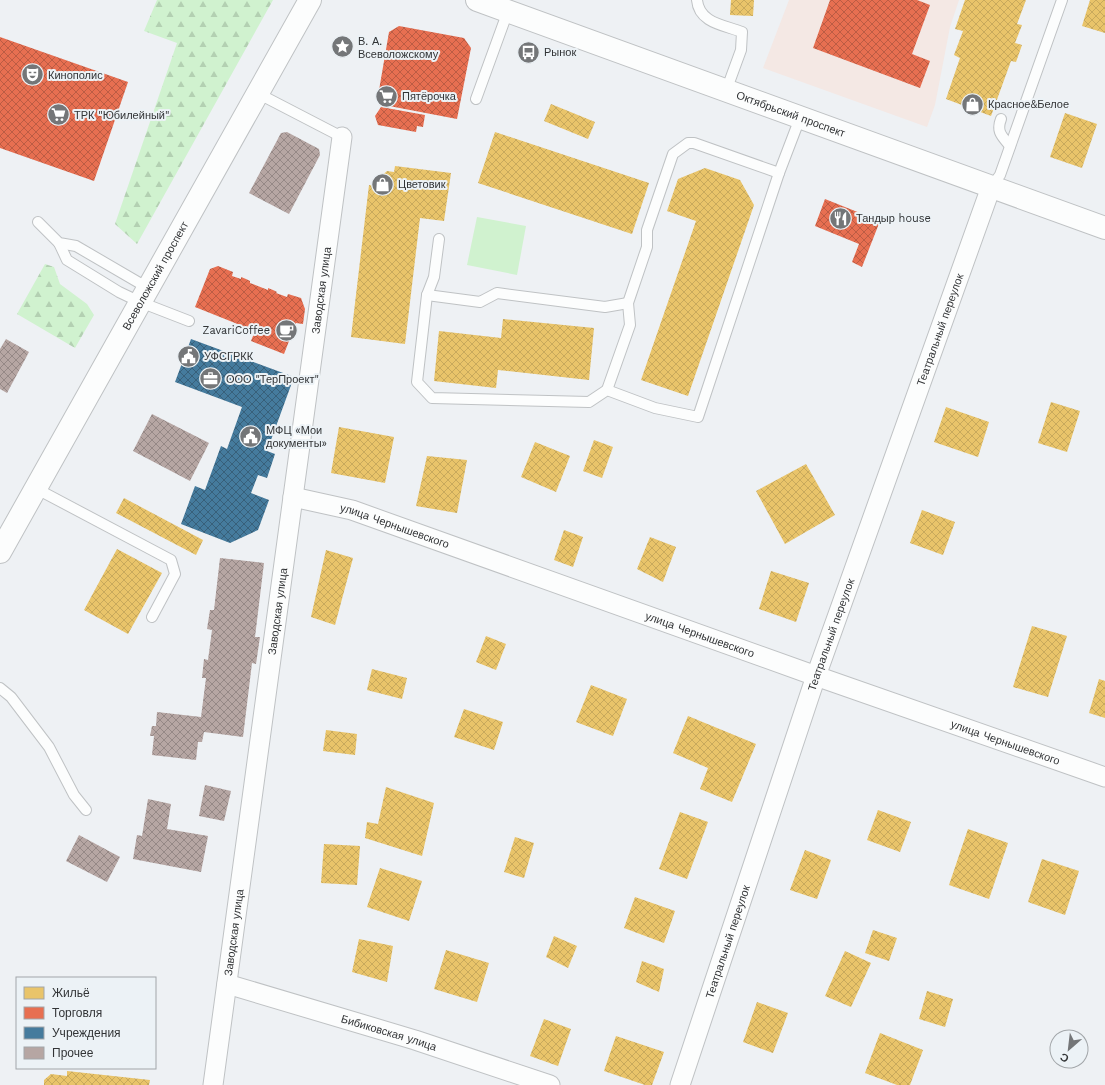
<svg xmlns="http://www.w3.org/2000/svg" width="1105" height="1085" viewBox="0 0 1105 1085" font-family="'Work Sans',sans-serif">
	<defs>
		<pattern id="forest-firs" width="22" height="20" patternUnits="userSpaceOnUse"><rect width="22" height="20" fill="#d0f2cf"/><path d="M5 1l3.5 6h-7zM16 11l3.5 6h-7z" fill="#b3d0b2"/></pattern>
		<pattern id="homes-cross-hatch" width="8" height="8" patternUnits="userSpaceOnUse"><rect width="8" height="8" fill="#e9c46a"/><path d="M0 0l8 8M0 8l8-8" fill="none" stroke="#c8a95c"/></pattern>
		<pattern id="shops-cross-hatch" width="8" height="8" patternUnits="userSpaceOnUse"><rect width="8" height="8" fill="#e76f51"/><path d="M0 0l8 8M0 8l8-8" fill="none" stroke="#bc5c44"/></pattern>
		<pattern id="public-cross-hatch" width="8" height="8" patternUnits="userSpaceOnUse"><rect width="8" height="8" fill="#457b9d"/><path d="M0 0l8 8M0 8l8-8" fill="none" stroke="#38607a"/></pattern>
		<pattern id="building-cross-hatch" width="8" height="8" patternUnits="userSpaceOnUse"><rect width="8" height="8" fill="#b6a6a3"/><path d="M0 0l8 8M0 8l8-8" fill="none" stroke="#958886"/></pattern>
	</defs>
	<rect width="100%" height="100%" fill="#eef1f4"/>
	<path fill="#f4e8e4" d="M789 0H959L950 27 935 105 927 127 763 68Z"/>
	<g fill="url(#forest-firs)">
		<path d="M157 0H273L137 244 115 224 177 43 144 31Z"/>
		<path d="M45 264 54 267 60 284 87 304 94 315 75 348 17 314Z"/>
	</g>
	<path fill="#d0f2cf" d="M477 217 526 226 517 275 467 265Z"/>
	<g fill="url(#homes-cross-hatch)">
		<path d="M731 0H754L753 16 730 15Z"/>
		<path d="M965 0H1026L1017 24 1022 25 1015 43 1022 45 1016 62 1011 61 991 116 946 99 960 58 954 55 963 31 955 29Z"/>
		<path d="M1090 0H1105V33L1082 26Z"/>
		<path d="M551 104 595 122 588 139 544 121Z"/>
		<path d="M1065 113 1097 124 1082 168 1050 157Z"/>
		<path d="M495 132 649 183 632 234 478 183Z"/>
		<path d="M395 166 451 173 444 221 420 218 405 344 351 337 369 185 376 186 377 180 387 171 394 172Z"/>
		<path d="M705 168 740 180 754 205 688 396 641 380 696 221 667 211 678 179Z"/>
		<path d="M503 319 594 328 589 380 498 370 496 388 434 381 439 331 501 338Z"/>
		<path d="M1051 402 1080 411 1067 452 1038 443Z"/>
		<path d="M946 407 989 422 978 457 934 442Z"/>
		<path d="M339 427 394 437 385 483 331 473Z"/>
		<path d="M594 440 613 447 602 478 583 471Z"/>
		<path d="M535 442 570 456 556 492 521 477Z"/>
		<path d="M427 456 467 460 457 513 416 506Z"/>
		<path d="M806 464 835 515 785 544 756 491Z"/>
		<path d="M124 498 203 540 196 555 116 513Z"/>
		<path d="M922 510 955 522 943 555 910 543Z"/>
		<path d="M564 530 583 537 573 567 554 560Z"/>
		<path d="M650 537 676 547 663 582 637 569Z"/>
		<path d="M117 549 162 573 128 634 84 610Z"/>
		<path d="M326 550 353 558 335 625 311 617Z"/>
		<path d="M771 571 809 583 796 622 759 609Z"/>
		<path d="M1032 626 1067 636 1048 697 1013 687Z"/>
		<path d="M486 636 506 644 496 670 476 662Z"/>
		<path d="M372 669 407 678 402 699 367 690Z"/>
		<path d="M1099 679 1105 681V718L1089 713Z"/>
		<path d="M591 685 627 699 613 736 576 722Z"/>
		<path d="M464 709 503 722 494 750 454 737Z"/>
		<path d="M688 716 756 744 732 802 700 789 708 768 673 753Z"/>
		<path d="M326 730 357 734 355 755 323 751Z"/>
		<path d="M386 787 434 803 422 856 365 838 367 822 378 824Z"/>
		<path d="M878 810 911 822 900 852 867 840Z"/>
		<path d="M680 812 708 822 687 879 659 869Z"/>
		<path d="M968 829 1008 843 989 899 949 885Z"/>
		<path d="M515 837 534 843 524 878 504 872Z"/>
		<path d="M324 844 360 846 357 885 321 883Z"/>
		<path d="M805 850 831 860 817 899 790 890Z"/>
		<path d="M1042 859 1079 871 1065 915 1028 902Z"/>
		<path d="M380 868 422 881 409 921 367 907Z"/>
		<path d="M635 897 675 911 664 943 624 928Z"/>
		<path d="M873 930 897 938 889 961 865 953Z"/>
		<path d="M554 936 577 946 568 968 546 957Z"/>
		<path d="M359 939 393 946 387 982 352 972Z"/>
		<path d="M446 950 489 963 477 1002 434 989Z"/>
		<path d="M845 951 871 963 851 1007 825 996Z"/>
		<path d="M642 961 664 969 659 992 636 982Z"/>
		<path d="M927 991 953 999 945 1027 919 1019Z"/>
		<path d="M757 1002 788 1013 773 1053 743 1042Z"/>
		<path d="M544 1019 571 1029 558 1066 530 1056Z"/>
		<path d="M880 1033 923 1050 910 1085H897L865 1073Z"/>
		<path d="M616 1036 664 1052 652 1085H645L604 1071Z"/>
		<path d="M67 1071 150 1080 149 1085H44V1080L51 1074 67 1076Z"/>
	</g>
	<g fill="url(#shops-cross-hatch)">
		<path d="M830 0H917L930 5 912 54 930 61 920 88 813 48Z"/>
		<path d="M399 26 464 38 471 48 457 119 384 105 378 96 389 32Z"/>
		<path d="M0 37 128 82 94 181 0 148Z"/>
		<path d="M381 107 425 115 423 127 417 126 416 132 378 125 375 116Z"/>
		<path d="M825 199 880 221 862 267 852 262 859 244 815 226Z"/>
		<path d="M218 266 233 272 232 276 241 279V277L246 279 250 281V283L268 290V288L273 290 277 292 276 293 287 297 288 294 301 298 305 309 303 324 296 323 284 354 251 341 255 331 195 307 210 269Z"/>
	</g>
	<path fill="url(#public-cross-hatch)" d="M191 339 294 377 267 451 275 454 267 478 258 475 251 493 269 500 258 530 230 543 181 524 195 486 205 490 221 446 227 449 242 407 175 382Z"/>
	<g fill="url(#building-cross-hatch)">
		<path d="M287 132 319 149 320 155 289 214 249 193 281 133Z"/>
		<path d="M6 339 29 352 7 393 0 389V349Z"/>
		<path d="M152 414 209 443 190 481 133 451Z"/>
		<path d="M220 558 264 563 255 637H260L256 664 252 663 243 737 204 732 202 742H198L196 760 152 755 154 736H150L152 726H156L157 712 201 717 206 678H202L204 659 208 660 212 630 207 629 210 610H214Z"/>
		<path d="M205 785 231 791 224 821 199 816Z"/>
		<path d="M148 799 171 804 167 829 208 836 201 872 133 859 137 835 142 836Z"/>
		<path d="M79 835 120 857 107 882 66 861Z"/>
	</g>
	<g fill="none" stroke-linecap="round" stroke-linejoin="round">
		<defs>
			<g id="lane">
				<path d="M697 0C699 23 724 25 742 32L741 50 726 91"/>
				<path d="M259 94 342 137"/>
				<path d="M476 99 508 11"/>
				<path d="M1001 119C996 132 1002 136 1010 146"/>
				<path d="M991 187 1000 175 1062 0"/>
				<path d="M38 222 59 243 76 246 148 288"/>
				<path d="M439 239 434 277 427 295 417 382 432 398 589 402 607 390 655 408 698 417 779 173"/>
				<path d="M59 243 67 260 119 292 140 302 189 321"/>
				<path d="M427 295 480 302 497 293 605 307 628 303"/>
				<path d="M607 390 630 325 628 303 647 247V230L673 154 688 143H694L779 173 800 118"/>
				<path d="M35 488 171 560 175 574 152 617"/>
				<path d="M0 688 11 697 49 747 74 795 86 810"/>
			</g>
			<g id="street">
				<path id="s1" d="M293 497 352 510 816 676 1105 777"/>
				<path id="s2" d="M227 984 415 1040 550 1085"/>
				<path id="s3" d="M213 1085 342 137"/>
				<path id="s4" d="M680 1085 816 676 991 187"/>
			</g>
			<g id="secondary">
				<path id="s5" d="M477 0 1105 228"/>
				<path id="s6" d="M0 552 310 0"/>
			</g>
		</defs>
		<use href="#lane" stroke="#bfc2c4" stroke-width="12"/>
		<use href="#street" stroke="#bfc2c4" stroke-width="21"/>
		<use href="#secondary" stroke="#bfc2c4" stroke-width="24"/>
		<use href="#lane" stroke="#fcfdfd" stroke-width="10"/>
		<use href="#street" stroke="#fcfdfd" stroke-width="19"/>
		<use href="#secondary" stroke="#fcfdfd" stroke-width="22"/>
	</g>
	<defs>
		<symbol id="sight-disc" viewBox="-11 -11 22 22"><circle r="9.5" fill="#747678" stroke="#ecf2f6"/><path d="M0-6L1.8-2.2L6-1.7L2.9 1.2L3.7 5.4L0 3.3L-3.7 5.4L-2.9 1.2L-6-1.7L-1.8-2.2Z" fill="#fff"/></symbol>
		<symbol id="bus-disc" viewBox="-11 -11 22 22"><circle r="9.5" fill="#747678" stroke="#ecf2f6"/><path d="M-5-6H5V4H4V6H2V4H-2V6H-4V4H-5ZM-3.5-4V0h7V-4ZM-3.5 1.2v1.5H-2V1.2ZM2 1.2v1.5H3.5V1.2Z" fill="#fff"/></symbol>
		<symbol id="theatre-disc" viewBox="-11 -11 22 22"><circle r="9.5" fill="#747678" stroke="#ecf2f6"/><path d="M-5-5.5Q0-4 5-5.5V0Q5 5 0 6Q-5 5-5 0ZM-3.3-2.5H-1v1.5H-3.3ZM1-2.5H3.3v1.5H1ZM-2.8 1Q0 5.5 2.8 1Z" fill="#fff"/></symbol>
		<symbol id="supermarket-disc" viewBox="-11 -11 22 22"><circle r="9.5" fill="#747678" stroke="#ecf2f6"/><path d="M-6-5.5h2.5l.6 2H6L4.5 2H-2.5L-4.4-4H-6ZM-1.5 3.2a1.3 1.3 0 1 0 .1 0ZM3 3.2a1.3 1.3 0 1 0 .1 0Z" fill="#fff"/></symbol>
		<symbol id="shop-disc" viewBox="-11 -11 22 22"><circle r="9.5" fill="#747678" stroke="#ecf2f6"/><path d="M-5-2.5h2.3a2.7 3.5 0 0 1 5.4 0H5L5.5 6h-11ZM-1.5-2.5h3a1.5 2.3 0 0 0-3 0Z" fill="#fff"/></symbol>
		<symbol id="restaurant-disc" viewBox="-11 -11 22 22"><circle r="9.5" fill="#747678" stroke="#ecf2f6"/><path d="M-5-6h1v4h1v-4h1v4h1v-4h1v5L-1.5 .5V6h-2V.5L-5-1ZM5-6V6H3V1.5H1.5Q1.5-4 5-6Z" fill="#fff"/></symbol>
		<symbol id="cafe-disc" viewBox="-11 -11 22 22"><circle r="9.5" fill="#747678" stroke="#ecf2f6"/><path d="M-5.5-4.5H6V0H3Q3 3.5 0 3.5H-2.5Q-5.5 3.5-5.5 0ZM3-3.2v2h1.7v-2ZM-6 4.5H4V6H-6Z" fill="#fff"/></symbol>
		<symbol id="civic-disc" viewBox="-11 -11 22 22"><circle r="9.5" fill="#747678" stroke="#ecf2f6"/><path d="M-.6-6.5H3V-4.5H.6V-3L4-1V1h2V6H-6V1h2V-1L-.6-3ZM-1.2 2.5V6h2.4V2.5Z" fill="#fff"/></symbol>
		<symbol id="office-disc" viewBox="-11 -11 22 22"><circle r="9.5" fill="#747678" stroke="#ecf2f6"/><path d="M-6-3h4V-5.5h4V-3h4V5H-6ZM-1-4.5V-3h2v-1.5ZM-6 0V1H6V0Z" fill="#fff"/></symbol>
	</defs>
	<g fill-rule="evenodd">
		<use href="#sight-disc" x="330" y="34" width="25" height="25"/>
		<use href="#bus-disc" x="516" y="40" width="25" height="25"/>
		<use href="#theatre-disc" x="20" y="62" width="25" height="25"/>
		<use href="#supermarket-disc" x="374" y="84" width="25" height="25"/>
		<use href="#shop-disc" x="960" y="92" width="25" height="25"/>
		<use href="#supermarket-disc" x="46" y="102" width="25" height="25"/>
		<use href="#shop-disc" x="370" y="172" width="25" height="25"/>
		<use href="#restaurant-disc" x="828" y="206" width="25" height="25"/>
		<use href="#cafe-disc" x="274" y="318" width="25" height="25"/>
		<use href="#civic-disc" x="176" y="344" width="25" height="25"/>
		<use href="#office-disc" x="198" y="366" width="25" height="25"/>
		<use href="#civic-disc" x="238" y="424" width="25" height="25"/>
	</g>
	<g text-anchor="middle" stroke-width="4" stroke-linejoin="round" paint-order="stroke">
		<g font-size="11" fill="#323436" stroke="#ecf2f6" text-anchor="start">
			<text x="358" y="45">В. А.<tspan x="358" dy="13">Всеволожскому</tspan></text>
			<text x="544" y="56">Рынок</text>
			<text x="48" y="79">Кинополис</text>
			<text x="402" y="100">Пятёрочка</text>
			<text x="988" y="108">Красное&amp;Белое</text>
			<text x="74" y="119">ТРК "Юбилейный"</text>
			<text x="398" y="188">Цветовик</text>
			<text x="856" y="222">Тандыр house</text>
			<text x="270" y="334" text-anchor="end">ZavariCoffee</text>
			<text x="204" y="360">УФСГРКК</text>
			<text x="226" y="383">ООО "ТерПроект"</text>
			<text x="266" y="434">МФЦ «Мои<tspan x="266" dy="13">документы»</tspan></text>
		</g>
		<g font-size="11" fill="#323436" stroke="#ecf2f6">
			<text dy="4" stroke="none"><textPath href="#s5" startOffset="334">Октябрьский проспект</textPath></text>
			<text dy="4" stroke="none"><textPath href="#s6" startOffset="317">Всеволожский проспект</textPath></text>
			<text dy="4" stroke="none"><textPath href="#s3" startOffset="802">Заводская улица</textPath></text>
			<text dy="4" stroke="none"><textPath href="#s4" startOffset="799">Театральный переулок</textPath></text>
			<text dy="4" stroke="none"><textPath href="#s1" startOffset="106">улица Чернышевского</textPath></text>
			<text dy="4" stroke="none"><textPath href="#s3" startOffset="478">Заводская улица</textPath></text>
			<text dy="4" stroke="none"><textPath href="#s4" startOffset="475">Театральный переулок</textPath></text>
			<text dy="4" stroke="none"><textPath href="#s1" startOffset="430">улица Чернышевского</textPath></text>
			<text dy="4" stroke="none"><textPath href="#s1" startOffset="754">улица Чернышевского</textPath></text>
			<text dy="4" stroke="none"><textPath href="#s3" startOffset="154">Заводская улица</textPath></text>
			<text dy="4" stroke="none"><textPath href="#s4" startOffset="151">Театральный переулок</textPath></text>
			<text dy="4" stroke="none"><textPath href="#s2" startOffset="169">Бибиковская улица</textPath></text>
		</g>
	</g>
	<rect x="16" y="977" width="140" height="92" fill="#ecf2f6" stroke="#a2a6a9"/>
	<rect x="24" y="987" width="20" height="12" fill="#e9c46a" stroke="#a2a6a9"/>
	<text x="52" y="997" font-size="12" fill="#323436">Жильё</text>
	<rect x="24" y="1007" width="20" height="12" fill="#e76f51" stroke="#a2a6a9"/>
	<text x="52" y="1017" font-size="12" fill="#323436">Торговля</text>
	<rect x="24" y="1027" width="20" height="12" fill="#457b9d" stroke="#a2a6a9"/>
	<text x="52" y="1037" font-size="12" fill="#323436">Учреждения</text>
	<rect x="24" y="1047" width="20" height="12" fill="#b6a6a3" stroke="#a2a6a9"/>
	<text x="52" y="1057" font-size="12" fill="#323436">Прочее</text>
	<g transform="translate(1069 1049) rotate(208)"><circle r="19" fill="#ecf2f6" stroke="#a2a6a9"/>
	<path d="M0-3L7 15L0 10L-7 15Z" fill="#747678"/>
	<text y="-6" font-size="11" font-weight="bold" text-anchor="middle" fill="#323436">С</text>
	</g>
</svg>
